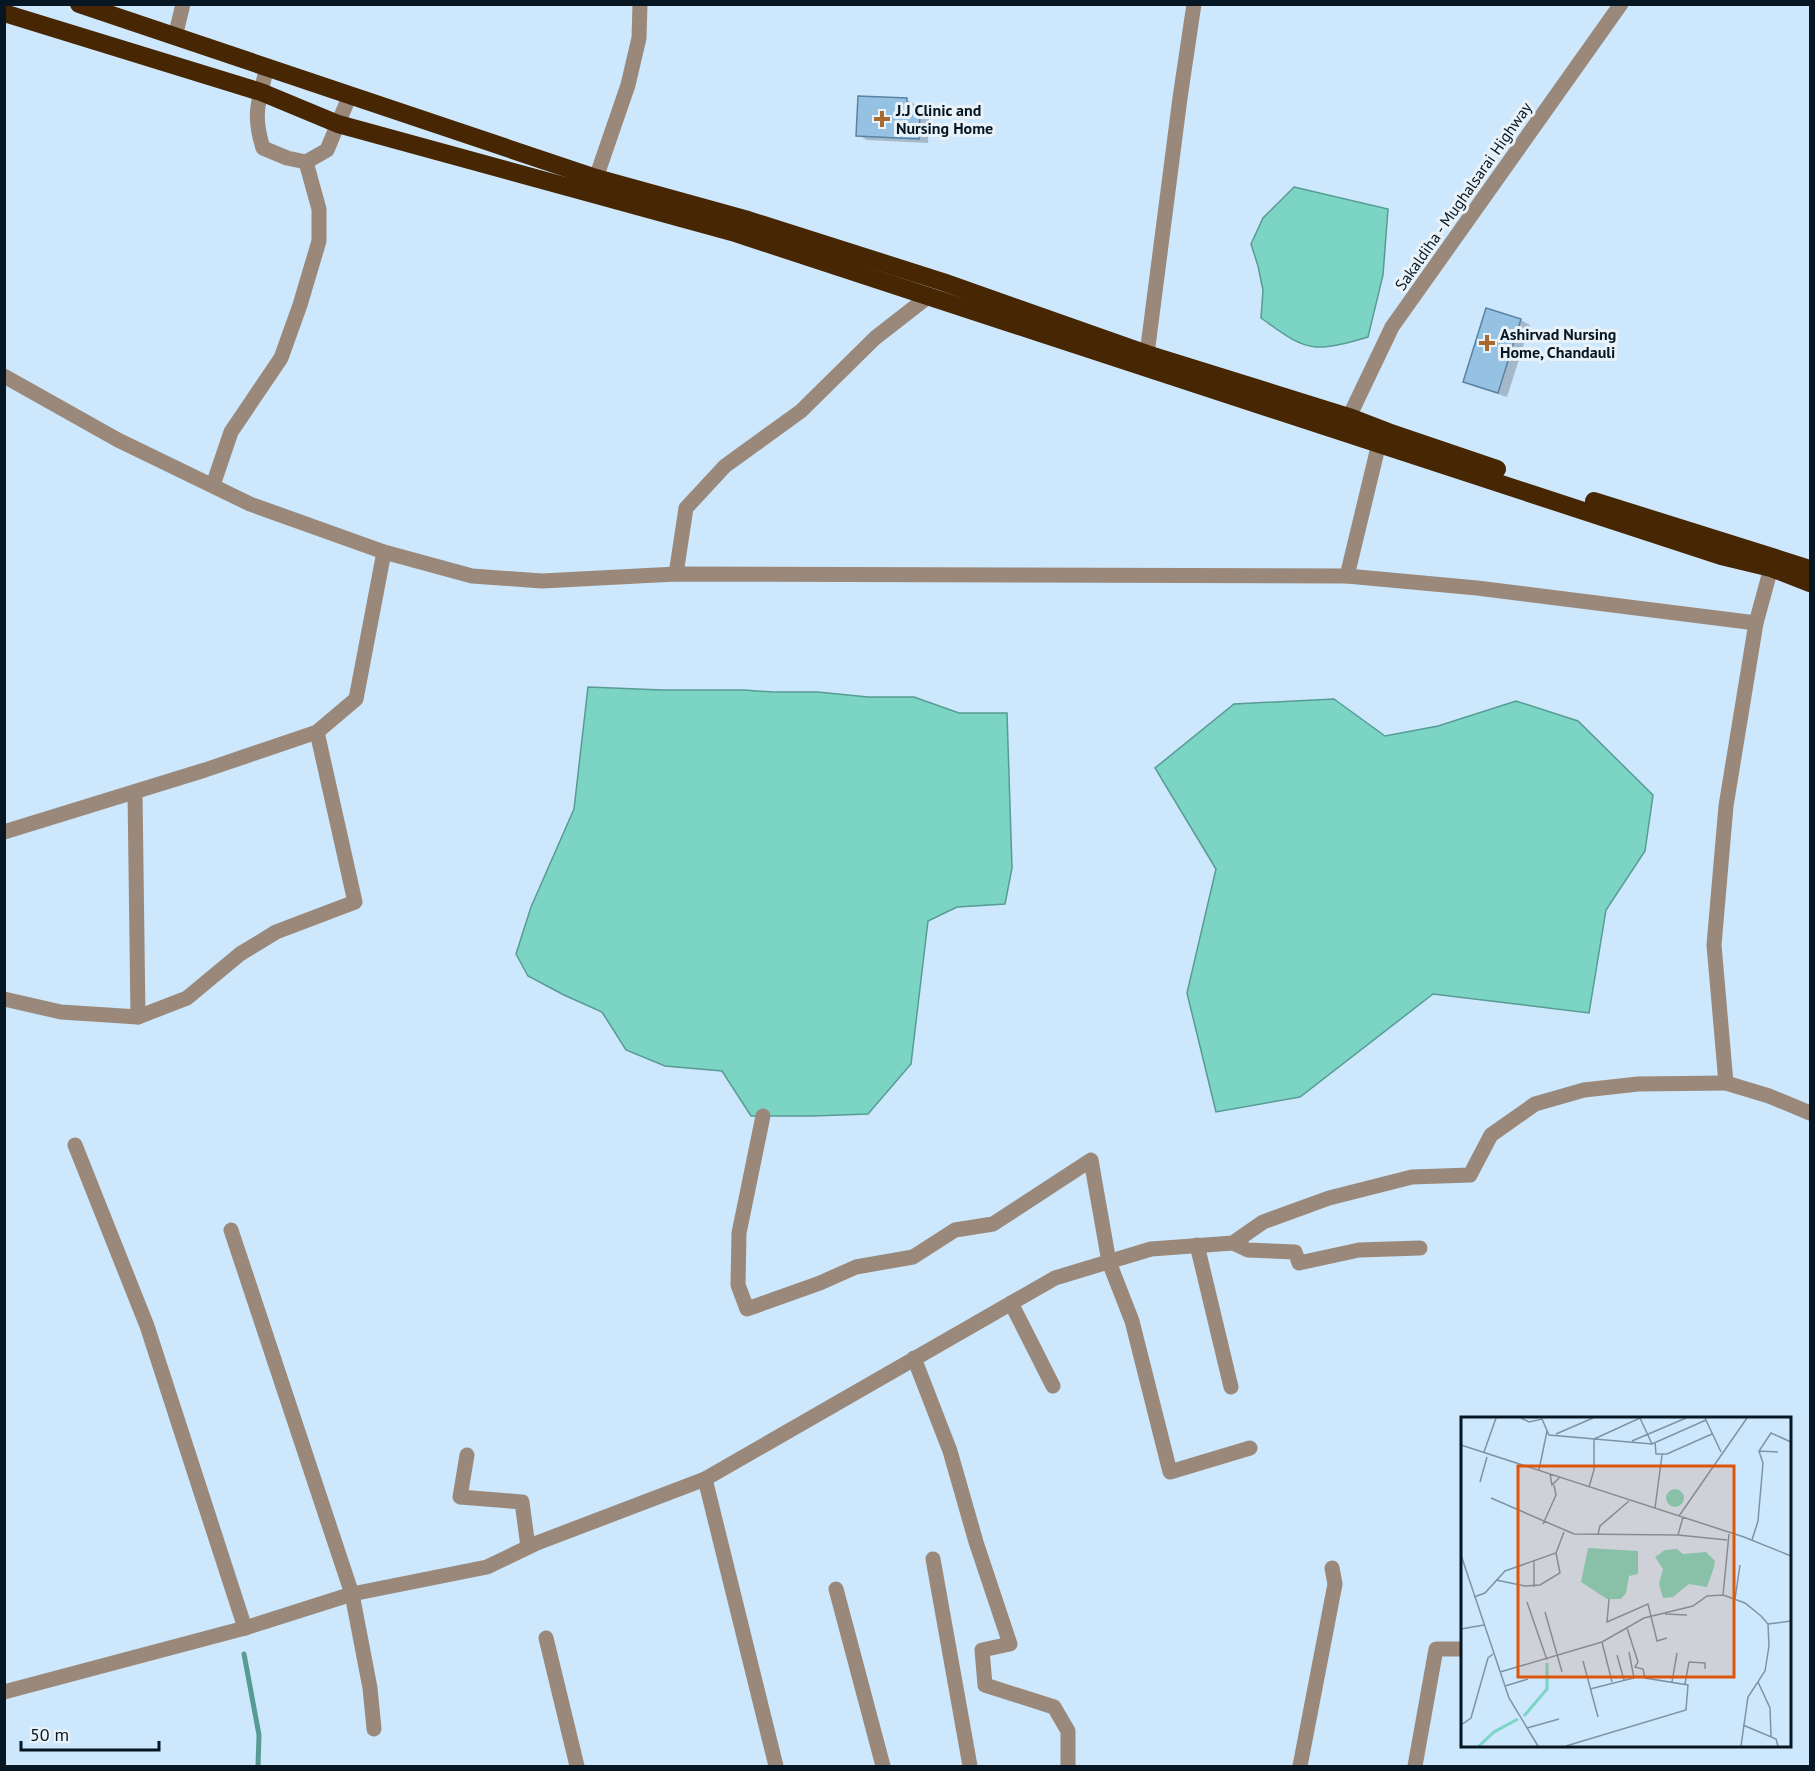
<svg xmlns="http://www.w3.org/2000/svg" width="1815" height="1771" viewBox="0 0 1815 1771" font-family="'PT Sans',sans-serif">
	<rect width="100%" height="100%" fill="#cde7fc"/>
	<g fill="#7bd4c4" stroke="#589b94" stroke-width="1.5">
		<path d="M1294 187 1388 209 1383 275 1368 337C1355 341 1330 348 1316 347 1295 345 1277 329 1261 318L1263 290 1258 266 1251 244 1263 218Z"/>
		<path d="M588 687 662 690H744L773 692H818L868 697H914L959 713H1007L1012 868 1005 904 957 907 928 921 911 1064 868 1114 813 1116H751L722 1071 665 1066 626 1050 602 1012 564 995 528 976 516 954 531 907 574 809Z"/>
		<path d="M1334 699 1385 736 1438 726 1516 701 1578 721 1653 795 1645 851 1606 910 1589 1013 1433 994 1300 1097 1216 1112 1187 993 1216 869 1155 768 1234 704Z"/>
	</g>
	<g fill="#0003">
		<path d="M860 97 907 100 916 105V113L920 114 929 119 928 143 867 140 858 135Z"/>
		<path d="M1487 310 1521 320 1530 325 1507 397 1473 386 1464 381Z"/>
	</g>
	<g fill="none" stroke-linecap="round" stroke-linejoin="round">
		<path stroke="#589b94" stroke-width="5" d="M244 1654 259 1735 258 1766"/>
	</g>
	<g fill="#95c1e3" stroke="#5a84a3" stroke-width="1.5">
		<path d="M858 96 907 98V112H920L919 139 856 136Z"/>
		<path d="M1486 308 1521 319 1498 393 1463 382Z"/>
	</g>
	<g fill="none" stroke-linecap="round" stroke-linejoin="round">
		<g stroke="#9a897a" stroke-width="15">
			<path d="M175 37 183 4"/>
			<path d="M267 67C259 101 252 113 263 148L287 158 306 162 327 150 350 95"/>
			<path d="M596 178 628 85 639 38 640 4"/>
			<path d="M1147 354 1180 98 1194 4"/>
			<path d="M4 376 118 440 250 504 384 552 472 576 542 581 676 574 1347 576 1379 443 1386 435"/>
			<path d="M1349 417 1392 327 1621 4"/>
			<path d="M213 485 231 432 281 358 300 305 319 241V209L306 162"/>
			<path d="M1771 568 1756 623 1726 806 1714 945 1726 1083 1769 1096 1810 1113"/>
			<path d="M676 574 686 508 725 466 801 411 875 338 929 296"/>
			<path d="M1347 576 1477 588 1756 623"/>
			<path d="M135 792 138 1017"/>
			<path d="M4 832 205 770 317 732 356 699 384 552"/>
			<path d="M4 999 61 1012 138 1017 187 998 240 954 276 932 355 902 317 732"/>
			<path d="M763 1116 739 1233 738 1285 747 1309 820 1283 856 1267 913 1257 955 1230 993 1224 1091 1160 1109 1262 1132 1321 1170 1472 1250 1448"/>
			<path d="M75 1145 147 1326 245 1628"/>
			<path d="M231 1230 352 1594 370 1688 374 1729"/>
			<path d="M1233 1243 1248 1250 1295 1252 1299 1263 1359 1250 1420 1248"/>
			<path d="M1197 1245 1231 1387"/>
			<path d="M1011 1303 1053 1386"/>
			<path d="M914 1358 950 1451 976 1542 1010 1644 982 1650 985 1685 1054 1707 1068 1731V1766"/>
			<path d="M467 1455 460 1497 522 1502 528 1547"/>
			<path d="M705 1479 1055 1278 1151 1249 1233 1243 1263 1222 1329 1198 1412 1177 1470 1175 1491 1135 1535 1104 1584 1090 1638 1084 1726 1083"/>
			<path d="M933 1559 970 1766"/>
			<path d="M836 1589 883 1766"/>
			<path d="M546 1638 577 1766"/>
			<path d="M4 1692 245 1628 352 1594 487 1567 537 1543 705 1479 776 1766"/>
			<path d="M1300 1766 1335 1584 1332 1568"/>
			<path d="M1415 1766 1436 1649H1462"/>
		</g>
		<g stroke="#462603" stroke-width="18">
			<path d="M79 4 596 178 748 220 943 282 1147 354 1349 417 1388 432 1497 469"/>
			<path d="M4 13 261 92 338 124 732 232 1721 556 1771 568 1810 583"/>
			<path d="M1594 501 1810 569"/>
		</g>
	</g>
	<g fill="#a86a2f" stroke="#e9f2f9" stroke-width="2">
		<path d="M879 110h6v6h6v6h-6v6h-6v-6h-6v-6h6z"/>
		<path d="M1484 334h6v6h6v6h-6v6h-6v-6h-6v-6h6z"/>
	</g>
	<g text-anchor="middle" stroke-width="6" stroke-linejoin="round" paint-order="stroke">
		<g font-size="16" font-weight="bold" fill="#061723" stroke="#e9f2f9" text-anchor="start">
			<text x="896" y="116">J.J Clinic and<tspan x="896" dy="18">Nursing Home</tspan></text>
			<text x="1500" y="340">Ashirvad Nursing<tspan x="1500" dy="18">Home, Chandauli</tspan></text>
		</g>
		<g font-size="16" fill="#061723" stroke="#e9f2f9">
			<text transform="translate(1463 196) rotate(-55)" y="6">Sakaldiha - Mughalsarai Highway</text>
		</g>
	</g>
	<g transform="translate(1461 1417)">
		<rect width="330" height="330" fill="#cde7fc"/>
		<path d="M205 81a9 9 0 1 1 18 0a9 9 0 1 1-18 0ZM127 131 177 134V157L168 159 165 176 160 182H146L120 165ZM216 132 222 137 245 135 254 144 253 150 246 170 228 167 212 180 202 181 198 167 202 152 194 140 204 133Z" fill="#7bd4c4"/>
		<path fill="none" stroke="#7bd4c4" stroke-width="3" d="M63 299 86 272V246M18 329 33 315 57 302"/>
		<path fill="none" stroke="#7d94a5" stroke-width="1.5" d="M60 1 68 5 81 2 88 18 191 27 245 3M179 1 191 27M244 1 260 35M95 17 132 1M171 24 225 1M194 25 195 37H206L251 17M0 28 283 120 330 139M298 34 317 35M23 35 35 1M78 53 86 14M89 57 91 68 99 60M19 65 26 40M128 70 133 53V22L179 1M30 81 113 117 217 118 222 100M194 91 201 38M218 99 286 1M82 107 95 78 93 68M137 117 139 109 168 84M268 117 262 178 284 186 300 199 307 207 308 229 304 254 287 280 280 329M217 118 266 123M291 123 297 104 302 46 298 34 310 16 330 25M0 138 48 281 77 329M73 143V170M35 163 64 169 79 168 99 156 95 136M13 180 24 176 44 154 95 136 103 115M148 182 146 205 187 187 196 224 206 221M274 182 279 148M66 185 86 243M84 195 101 255M204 197 226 198M307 207 330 204M0 212 23 208M141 225 183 201 232 189 246 179 262 178M156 238 163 263M122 244 137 300M39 255 141 225 151 265M211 265 216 236M297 265 309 291 310 319M224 267 228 245 244 246V252M44 269 67 262M129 272 173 261 168 235M0 308 10 301 27 241 32 237M282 308 315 322 317 329M66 311 98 302M105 329 225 293 227 268 184 261 182 252 174 250 177 245 166 211"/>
		<path fill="#dd560d" fill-opacity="0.15" stroke="#dd560d" stroke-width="3" d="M57 49H273V260H57Z"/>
		<rect width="330" height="330" fill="none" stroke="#061723" stroke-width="3"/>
	</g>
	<rect width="1815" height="1771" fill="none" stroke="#061723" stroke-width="12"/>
	<path d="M21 1741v9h138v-9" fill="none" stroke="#061723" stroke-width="3"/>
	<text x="30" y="1741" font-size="18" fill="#061723" stroke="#e9f2f9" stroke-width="4.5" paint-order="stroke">50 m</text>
</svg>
